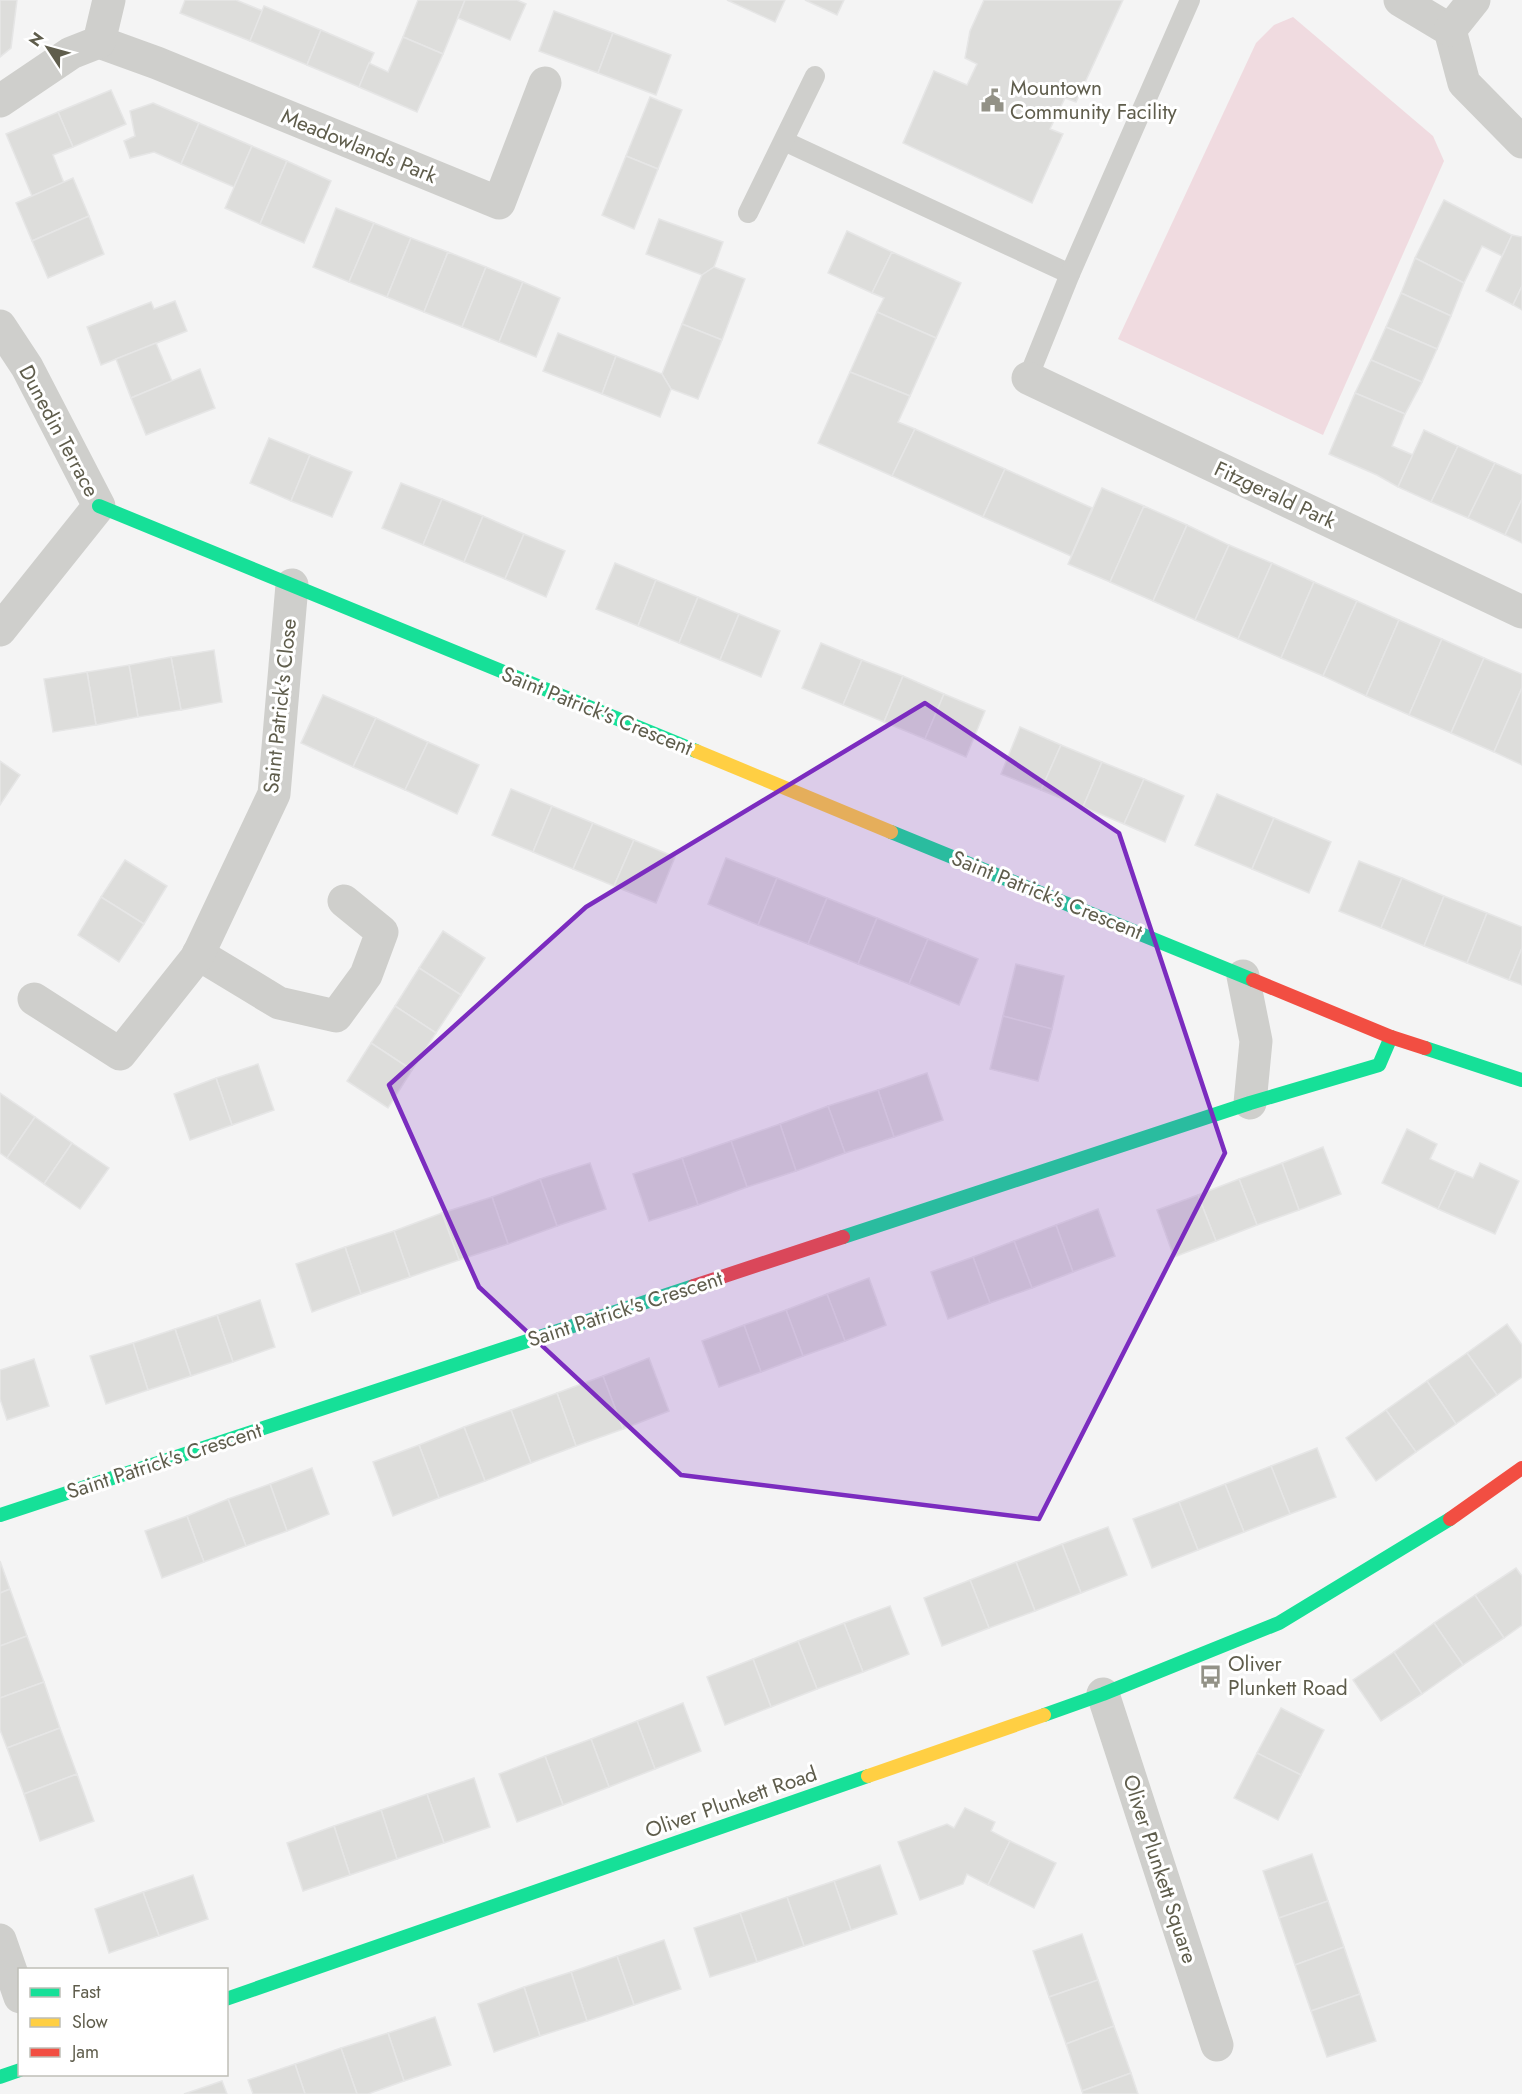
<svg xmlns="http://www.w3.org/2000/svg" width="1522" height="2094" viewBox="0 0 1522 2094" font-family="Jost,sans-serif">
	<rect width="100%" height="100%" fill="#f4f4f4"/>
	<path fill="#f0dbe0" d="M1293 17 1433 136 1444 161 1323 435 1118 339 1256 43 1274 25Z"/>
	<g fill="#dddddb" stroke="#e6e6e6" stroke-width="1.5">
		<path d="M0 0H17L11 48 0 57Z"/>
		<path d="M185 0H236L263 11 250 41 180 13Z"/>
		<path d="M418 0H465L443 54 403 37Z"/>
		<path d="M465 0H517L526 4 510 40 458 18Z"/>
		<path d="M727 0H785L775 22Z"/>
		<path d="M805 0H844L837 15Z"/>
		<path d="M984 0H1123L1076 102 1065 98 1050 129 1063 134 1032 203 903 143 934 71 967 85 977 64 965 58 970 31Z"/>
		<path d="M264 6 321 30 307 65 250 41Z"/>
		<path d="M554 11 613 33 598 73 539 51Z"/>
		<path d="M321 30 374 53 359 87 307 65Z"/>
		<path d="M613 33 671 55 656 95 598 73Z"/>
		<path d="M403 37 443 54 417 112 359 87 369 63 388 72Z"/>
		<path d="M111 90 126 124 73 147 58 112Z"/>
		<path d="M650 97 682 110 658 169 626 156Z"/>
		<path d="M153 103 199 123 181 164 154 152 130 158 124 141 135 136 130 111Z"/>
		<path d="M58 112 73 147 53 155 64 183 32 196 6 134Z"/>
		<path d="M199 123 252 146 234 187 181 164Z"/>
		<path d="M252 146 287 161 260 224 225 208Z"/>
		<path d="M626 156 658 169 634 229 602 215Z"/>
		<path d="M287 161 331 181 304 243 260 224Z"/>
		<path d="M73 178 89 216 32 241 16 203Z"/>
		<path d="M1444 200 1512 235 1502 256 1482 246 1464 283 1415 258Z"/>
		<path d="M336 208 374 223 349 282 313 267Z"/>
		<path d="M89 216 104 254 48 278 32 241Z"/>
		<path d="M659 219 723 242 714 267 702 275 646 254Z"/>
		<path d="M374 223 411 238 387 297 349 282Z"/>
		<path d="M847 231 892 252 872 293 828 273Z"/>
		<path d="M1512 235 1522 237V286L1513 305 1486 291Z"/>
		<path d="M411 238 448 252 424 312 387 297Z"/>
		<path d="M448 252 486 267 462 327 424 312Z"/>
		<path d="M892 252 961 283 936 338 877 312 884 298 872 293Z"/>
		<path d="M1415 258 1464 283 1451 316 1401 293Z"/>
		<path d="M486 267 523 282 499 342 462 327Z"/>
		<path d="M714 267 745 279 722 340 682 324 702 275Z"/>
		<path d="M523 282 560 298 536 357 499 342Z"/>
		<path d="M1522 286V310L1513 305Z"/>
		<path d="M1401 293 1451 316 1437 349 1386 327Z"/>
		<path d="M175 301 187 331 101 365 87 327 151 302 154 309Z"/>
		<path d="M877 312 936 338 910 396 850 372Z"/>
		<path d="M682 324 722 340 698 399 671 389 662 374Z"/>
		<path d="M1386 327 1437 349 1422 382 1371 360Z"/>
		<path d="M558 333 616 356 602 394 543 371Z"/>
		<path d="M156 343 172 381 131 398 116 359Z"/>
		<path d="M616 356 662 374 671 389 660 417 602 394Z"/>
		<path d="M1371 360 1422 382 1405 414 1355 393Z"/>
		<path d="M200 369 215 408 146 435 131 398Z"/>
		<path d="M850 372 910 396 898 422 915 429 892 476 818 443Z"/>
		<path d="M1355 393 1405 414 1392 446 1413 455 1398 487 1377 475 1329 454Z"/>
		<path d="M915 429 1005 469 983 517 892 476Z"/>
		<path d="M1424 430 1458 446 1431 502 1398 487Z"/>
		<path d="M269 438 310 455 291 501 250 483Z"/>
		<path d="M1458 446 1495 463 1468 518 1431 502Z"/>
		<path d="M310 455 352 472 332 517 291 501Z"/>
		<path d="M1495 463 1522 475V499L1505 535 1468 518Z"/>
		<path d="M1005 469 1092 508 1071 556 983 517Z"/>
		<path d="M401 483 442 499 423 545 382 528Z"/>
		<path d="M1102 488 1144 506 1110 582 1068 564Z"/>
		<path d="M442 499 483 516 464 562 423 545Z"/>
		<path d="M1522 499V543L1505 535Z"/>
		<path d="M1144 506 1187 525 1153 601 1110 582Z"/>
		<path d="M483 516 524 534 505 579 464 562Z"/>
		<path d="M1187 525 1229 545 1195 620 1153 601Z"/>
		<path d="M524 534 565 551 546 597 505 579Z"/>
		<path d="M1229 545 1272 563 1238 639 1195 620Z"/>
		<path d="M615 563 656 580 638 626 596 609Z"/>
		<path d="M1272 563 1314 582 1281 658 1238 639Z"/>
		<path d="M656 580 698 597 679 643 638 626Z"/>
		<path d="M1314 582 1357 601 1323 676 1281 658Z"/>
		<path d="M698 597 739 614 720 660 679 643Z"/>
		<path d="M1357 601 1399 620 1366 696 1323 676Z"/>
		<path d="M739 614 780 631 761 677 720 660Z"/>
		<path d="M1399 620 1442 639 1409 715 1366 696Z"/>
		<path d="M1442 639 1484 658 1451 733 1409 715Z"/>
		<path d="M821 643 862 660 843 705 802 688Z"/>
		<path d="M214 650 222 702 181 710 171 657Z"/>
		<path d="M171 657 181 710 138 717 129 665Z"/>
		<path d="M1484 658 1522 674V688L1494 752 1451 733Z"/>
		<path d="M862 660 903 676 884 722 843 705Z"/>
		<path d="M129 665 138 717 96 725 87 672Z"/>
		<path d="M87 672 96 725 53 732 44 679Z"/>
		<path d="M903 676 944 694 925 739 884 722Z"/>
		<path d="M1522 688V765L1494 752Z"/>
		<path d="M944 694 985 711 966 757 925 739Z"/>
		<path d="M323 695 376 718 353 767 301 743Z"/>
		<path d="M376 718 428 742 405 790 353 767Z"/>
		<path d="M1020 727 1061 745 1041 790 1001 774Z"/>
		<path d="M428 742 479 765 457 814 405 790Z"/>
		<path d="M1061 745 1102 762 1083 807 1041 790Z"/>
		<path d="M0 761 20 775 0 805Z"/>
		<path d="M1102 762 1144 779 1124 824 1083 807Z"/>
		<path d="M1144 779 1184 796 1165 842 1124 824Z"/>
		<path d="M511 789 552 806 533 852 492 835Z"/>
		<path d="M1217 794 1274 818 1252 869 1195 845Z"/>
		<path d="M552 806 593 823 573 869 533 852Z"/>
		<path d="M1274 818 1331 842 1309 893 1252 869Z"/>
		<path d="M593 823 634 840 614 886 573 869Z"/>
		<path d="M634 840 675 857 656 903 614 886Z"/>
		<path d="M726 858 777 878 758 925 708 904Z"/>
		<path d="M125 860 167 886 144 924 101 897Z"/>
		<path d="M1359 861 1402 878 1381 928 1339 911Z"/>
		<path d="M777 878 827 898 808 944 758 925Z"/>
		<path d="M1402 878 1444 896 1424 946 1381 928Z"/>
		<path d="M1444 896 1487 913 1467 963 1424 946Z"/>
		<path d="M101 897 144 924 119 962 78 935Z"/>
		<path d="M827 898 877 918 858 964 808 944Z"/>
		<path d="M1487 913 1522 927V948L1509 980 1467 963Z"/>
		<path d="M877 918 928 939 909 984 858 964Z"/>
		<path d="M443 931 485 958 461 995 419 968Z"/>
		<path d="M928 939 978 959 959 1005 909 984Z"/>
		<path d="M1522 948V985L1509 980Z"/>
		<path d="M1016 964 1064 976 1052 1029 1003 1016Z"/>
		<path d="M419 968 461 995 436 1033 395 1006Z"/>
		<path d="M395 1006 436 1033 412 1070 371 1043Z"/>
		<path d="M1003 1016 1052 1029 1038 1081 990 1069Z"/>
		<path d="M371 1043 412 1070 388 1108 347 1081Z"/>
		<path d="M258 1064 274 1110 232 1125 216 1078Z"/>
		<path d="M927 1073 943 1120 894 1137 878 1090Z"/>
		<path d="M216 1078 232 1125 190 1140 174 1094Z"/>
		<path d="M878 1090 894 1137 845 1153 828 1106Z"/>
		<path d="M0 1093 35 1117 7 1158 0 1153Z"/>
		<path d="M828 1106 845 1153 796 1171 780 1124Z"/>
		<path d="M35 1117 72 1143 44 1184 7 1158Z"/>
		<path d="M780 1124 796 1171 747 1187 731 1141Z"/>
		<path d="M1407 1129 1437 1144 1430 1159 1456 1171 1438 1209 1382 1183Z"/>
		<path d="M731 1141 747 1187 698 1205 682 1158Z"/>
		<path d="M72 1143 109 1168 80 1209 44 1184Z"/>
		<path d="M1323 1147 1341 1194 1299 1210 1282 1163Z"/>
		<path d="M682 1158 698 1205 649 1221 633 1174Z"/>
		<path d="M590 1163 606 1209 557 1226 540 1179Z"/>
		<path d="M1282 1163 1299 1210 1257 1225 1239 1179Z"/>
		<path d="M1480 1163 1519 1181 1495 1234 1438 1209 1456 1171 1473 1178Z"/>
		<path d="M540 1179 557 1226 508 1244 492 1197Z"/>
		<path d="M1239 1179 1257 1225 1216 1241 1198 1195Z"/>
		<path d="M1198 1195 1216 1241 1174 1257 1157 1210Z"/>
		<path d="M492 1197 508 1244 459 1260 442 1213Z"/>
		<path d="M1098 1209 1115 1256 1073 1272 1056 1225Z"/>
		<path d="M442 1213 459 1260 410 1277 394 1231Z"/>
		<path d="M1056 1225 1073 1272 1032 1288 1014 1241Z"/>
		<path d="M394 1231 410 1277 361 1294 345 1247Z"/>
		<path d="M1014 1241 1032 1288 990 1303 973 1257Z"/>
		<path d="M345 1247 361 1294 312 1312 296 1264Z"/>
		<path d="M973 1257 990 1303 948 1319 931 1272Z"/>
		<path d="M869 1278 886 1325 845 1341 827 1294Z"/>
		<path d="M827 1294 845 1341 803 1356 786 1310Z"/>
		<path d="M260 1300 275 1347 233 1362 217 1315Z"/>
		<path d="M786 1310 803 1356 761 1372 744 1325Z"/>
		<path d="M217 1315 233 1362 191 1376 175 1329Z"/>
		<path d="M1507 1324 1522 1345V1377L1497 1395 1467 1353Z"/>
		<path d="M744 1325 761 1372 719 1387 702 1341Z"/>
		<path d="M175 1329 191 1376 148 1390 133 1343Z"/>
		<path d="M133 1343 148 1390 106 1404 90 1356Z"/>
		<path d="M1467 1353 1497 1395 1456 1424 1427 1381Z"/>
		<path d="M649 1358 669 1411 623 1429 603 1376Z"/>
		<path d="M34 1359 49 1406 7 1420 0 1399V1370Z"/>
		<path d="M603 1376 623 1429 576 1446 557 1393Z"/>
		<path d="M1427 1381 1456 1424 1416 1452 1386 1410Z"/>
		<path d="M557 1393 576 1446 531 1463 511 1410Z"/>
		<path d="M511 1410 531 1463 485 1481 464 1427Z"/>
		<path d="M1386 1410 1416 1452 1376 1481 1346 1438Z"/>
		<path d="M464 1427 485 1481 439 1498 419 1445Z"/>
		<path d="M419 1445 439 1498 393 1516 373 1462Z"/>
		<path d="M1317 1448 1336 1497 1290 1514 1271 1466Z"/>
		<path d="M1271 1466 1290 1514 1244 1532 1225 1484Z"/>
		<path d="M312 1468 329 1514 287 1531 270 1484Z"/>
		<path d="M270 1484 287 1531 246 1546 228 1499Z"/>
		<path d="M1225 1484 1244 1532 1198 1550 1179 1502Z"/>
		<path d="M228 1499 246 1546 204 1562 187 1516Z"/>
		<path d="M1179 1502 1198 1550 1152 1568 1133 1519Z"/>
		<path d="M187 1516 204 1562 162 1578 145 1531Z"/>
		<path d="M1108 1527 1127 1575 1081 1593 1062 1544Z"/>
		<path d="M1062 1544 1081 1593 1035 1611 1016 1562Z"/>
		<path d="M0 1561 10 1589 0 1593Z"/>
		<path d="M1016 1562 1035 1611 989 1628 970 1580Z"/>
		<path d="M1516 1568 1522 1576V1625L1504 1638 1475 1595Z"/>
		<path d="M970 1580 989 1628 942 1646 924 1598Z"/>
		<path d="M10 1589 27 1636 0 1646V1593Z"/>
		<path d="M1475 1595 1504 1638 1463 1665 1434 1623Z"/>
		<path d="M890 1606 909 1654 863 1672 844 1623Z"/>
		<path d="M844 1623 863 1672 817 1689 798 1641Z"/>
		<path d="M1434 1623 1463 1665 1422 1694 1394 1652Z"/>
		<path d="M27 1636 44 1682 0 1698V1646Z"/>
		<path d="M798 1641 817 1689 771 1707 753 1659Z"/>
		<path d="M1394 1652 1422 1694 1381 1721 1353 1680Z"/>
		<path d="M753 1659 771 1707 725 1725 707 1677Z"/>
		<path d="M44 1682 60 1728 7 1748 0 1730V1698Z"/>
		<path d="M683 1703 701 1751 655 1769 637 1721Z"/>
		<path d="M1281 1708 1324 1730 1301 1775 1257 1753Z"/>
		<path d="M637 1721 655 1769 609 1787 591 1739Z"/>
		<path d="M60 1728 77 1774 24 1794 7 1748Z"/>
		<path d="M591 1739 609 1787 563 1805 545 1756Z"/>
		<path d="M1257 1753 1301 1775 1278 1820 1234 1798Z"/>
		<path d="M545 1756 563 1805 517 1822 499 1774Z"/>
		<path d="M77 1774 94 1821 40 1841 24 1794Z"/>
		<path d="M474 1778 490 1827 444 1843 427 1794Z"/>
		<path d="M427 1794 444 1843 397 1859 381 1810Z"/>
		<path d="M965 1808 995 1822 991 1831 1010 1841 988 1885 967 1874 963 1884 920 1900 898 1842 947 1824 954 1828Z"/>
		<path d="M381 1810 397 1859 350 1875 334 1826Z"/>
		<path d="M334 1826 350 1875 303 1891 287 1843Z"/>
		<path d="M1010 1841 1056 1863 1034 1908 988 1885Z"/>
		<path d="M1312 1854 1328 1901 1279 1918 1263 1871Z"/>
		<path d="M880 1865 897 1914 851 1930 834 1881Z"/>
		<path d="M193 1875 208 1919 159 1936 143 1892Z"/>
		<path d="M834 1881 851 1930 804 1946 787 1897Z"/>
		<path d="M143 1892 159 1936 109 1953 95 1909Z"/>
		<path d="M787 1897 804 1946 757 1962 740 1913Z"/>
		<path d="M1328 1901 1344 1947 1295 1965 1279 1918Z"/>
		<path d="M740 1913 757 1962 710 1977 694 1928Z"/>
		<path d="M1082 1934 1098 1980 1049 1997 1033 1951Z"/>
		<path d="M664 1940 681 1989 634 2005 617 1956Z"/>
		<path d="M1344 1947 1360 1994 1311 2011 1295 1965Z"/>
		<path d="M617 1956 634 2005 587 2021 571 1972Z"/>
		<path d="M571 1972 587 2021 540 2036 524 1987Z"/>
		<path d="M1098 1980 1114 2026 1066 2044 1049 1997Z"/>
		<path d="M524 1987 540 2036 494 2052 478 2004Z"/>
		<path d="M1360 1994 1376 2041 1327 2057 1311 2011Z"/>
		<path d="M435 2017 451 2065 404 2081 388 2033Z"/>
		<path d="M1114 2026 1131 2073 1082 2091 1066 2044Z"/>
		<path d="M388 2033 404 2081 368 2094H357L341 2048Z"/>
		<path d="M341 2048 357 2094H305L295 2064Z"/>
		<path d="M295 2064 305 2094H253L248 2080Z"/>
		<path d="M1131 2073 1138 2094H1083L1082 2091Z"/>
		<path d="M222 2081 227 2094H184Z"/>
	</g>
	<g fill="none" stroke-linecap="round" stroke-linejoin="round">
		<g stroke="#cfcfcc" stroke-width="20">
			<path d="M784 141 1070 274"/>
			<path d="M748 213 815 76"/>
			<path d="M1028 378 1070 274 1190 0"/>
		</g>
		<g stroke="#cfcfcc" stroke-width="33">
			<path d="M1400 0 1450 30 1464 83 1522 142"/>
			<path d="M1450 30 1474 0"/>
			<path d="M99 42 157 63 499 203 545 83"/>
			<path d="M0 101 71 53 99 42 109 0"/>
			<path d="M0 326 27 367 99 506 0 630"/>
			<path d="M1028 378 1522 612"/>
			<path d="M198 954 279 1003 336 1016 366 975 382 932 344 901"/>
			<path d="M1243 976 1256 1041 1250 1103"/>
			<path d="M34 999 120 1054 197 957 274 794 292 585"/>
			<path d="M1103 1694 1217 2045"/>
			<path d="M0 1940 20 1997"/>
		</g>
		<g stroke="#16e098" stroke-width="14">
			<path d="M99 506 696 751"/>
			<path d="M891 832 1253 980"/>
			<path d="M1425 1048 1522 1080"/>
			<path d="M843 1237 1250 1103 1379 1065 1391 1037"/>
			<path d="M0 1515 694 1286"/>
			<path d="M1044 1715 1103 1694 1279 1623 1450 1519"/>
			<path d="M226 1999 868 1776"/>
			<path d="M0 2077 20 2070"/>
		</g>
		<g stroke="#ffcf43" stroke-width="14">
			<path d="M696 751 891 832"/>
			<path d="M868 1776 1044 1715"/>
		</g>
		<g stroke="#f24e42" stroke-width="14">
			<path d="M1253 980 1391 1037 1425 1048"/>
			<path d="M694 1286 843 1237"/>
			<path d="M1450 1519 1522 1468"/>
		</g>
	</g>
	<path fill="#7b2cbf" fill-opacity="0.2" stroke="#7b2cbf" stroke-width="4.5" stroke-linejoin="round" d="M925 703 1119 833 1225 1153 1039 1519 681 1475 479 1287 389 1085 586 907Z"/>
	<defs>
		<symbol id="civic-bare" viewBox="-9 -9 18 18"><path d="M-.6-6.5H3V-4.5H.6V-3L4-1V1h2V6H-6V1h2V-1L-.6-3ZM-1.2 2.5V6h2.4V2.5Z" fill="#939287" stroke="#fff" stroke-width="2.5" paint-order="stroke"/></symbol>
		<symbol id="bus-bare" viewBox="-9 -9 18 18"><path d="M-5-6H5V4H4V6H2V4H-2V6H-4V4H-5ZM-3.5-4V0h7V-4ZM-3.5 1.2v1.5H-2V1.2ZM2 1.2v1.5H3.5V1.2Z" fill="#939287" stroke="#fff" stroke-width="2.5" paint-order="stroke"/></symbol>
	</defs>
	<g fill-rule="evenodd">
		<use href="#civic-bare" x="976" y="84" width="33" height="33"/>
		<use href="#bus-bare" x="1194" y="1660" width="33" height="33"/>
	</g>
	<g text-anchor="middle" stroke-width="6" stroke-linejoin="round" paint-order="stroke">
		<g font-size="21" fill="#5f5d4c" stroke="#fff" text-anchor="start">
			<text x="1010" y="95">Mountown<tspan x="1010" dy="24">Community Facility</tspan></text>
			<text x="1228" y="1671">Oliver<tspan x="1228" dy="24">Plunkett Road</tspan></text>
		</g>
		<g font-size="21" fill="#5f5d4c" stroke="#fff">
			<text transform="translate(359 146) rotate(22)" y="7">Meadowlands Park</text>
			<text transform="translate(59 431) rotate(62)" y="7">Dunedin Terrace</text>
			<text transform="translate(1275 495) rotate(25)" y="7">Fitzgerald Park</text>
			<text transform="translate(280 706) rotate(-84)" y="7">Saint Patrick's Close</text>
			<text transform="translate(597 711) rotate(22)" y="7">Saint Patrick's Crescent</text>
			<text transform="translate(1047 895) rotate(22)" y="7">Saint Patrick's Crescent</text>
			<text transform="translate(625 1309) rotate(-18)" y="7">Saint Patrick's Crescent</text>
			<text transform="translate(164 1461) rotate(-18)" y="7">Saint Patrick's Crescent</text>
			<text transform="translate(731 1802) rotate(-19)" y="7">Oliver Plunkett Road</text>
			<text transform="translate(1160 1869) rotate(72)" y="7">Oliver Plunkett Square</text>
		</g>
	</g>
	<rect x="18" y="1968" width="210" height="108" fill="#ffffff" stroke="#bfbeb7" stroke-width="1.5"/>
	<rect x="30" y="1988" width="30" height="9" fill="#16e098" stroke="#bfbeb7" stroke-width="1.5"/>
	<text x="72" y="1998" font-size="18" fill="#5f5d4c">Fast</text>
	<rect x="30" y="2018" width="30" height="9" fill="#ffcf43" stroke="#bfbeb7" stroke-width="1.5"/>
	<text x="72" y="2028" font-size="18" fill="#5f5d4c">Slow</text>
	<rect x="30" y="2048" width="30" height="9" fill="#f24e42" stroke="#bfbeb7" stroke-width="1.5"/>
	<text x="72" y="2058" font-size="18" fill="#5f5d4c">Jam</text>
	<g transform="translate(48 48) rotate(306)" stroke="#ffffff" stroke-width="4.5" paint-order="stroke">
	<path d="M0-4.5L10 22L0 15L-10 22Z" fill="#5f5d4c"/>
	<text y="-9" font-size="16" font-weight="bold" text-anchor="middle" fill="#5f5d4c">N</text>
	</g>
</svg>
